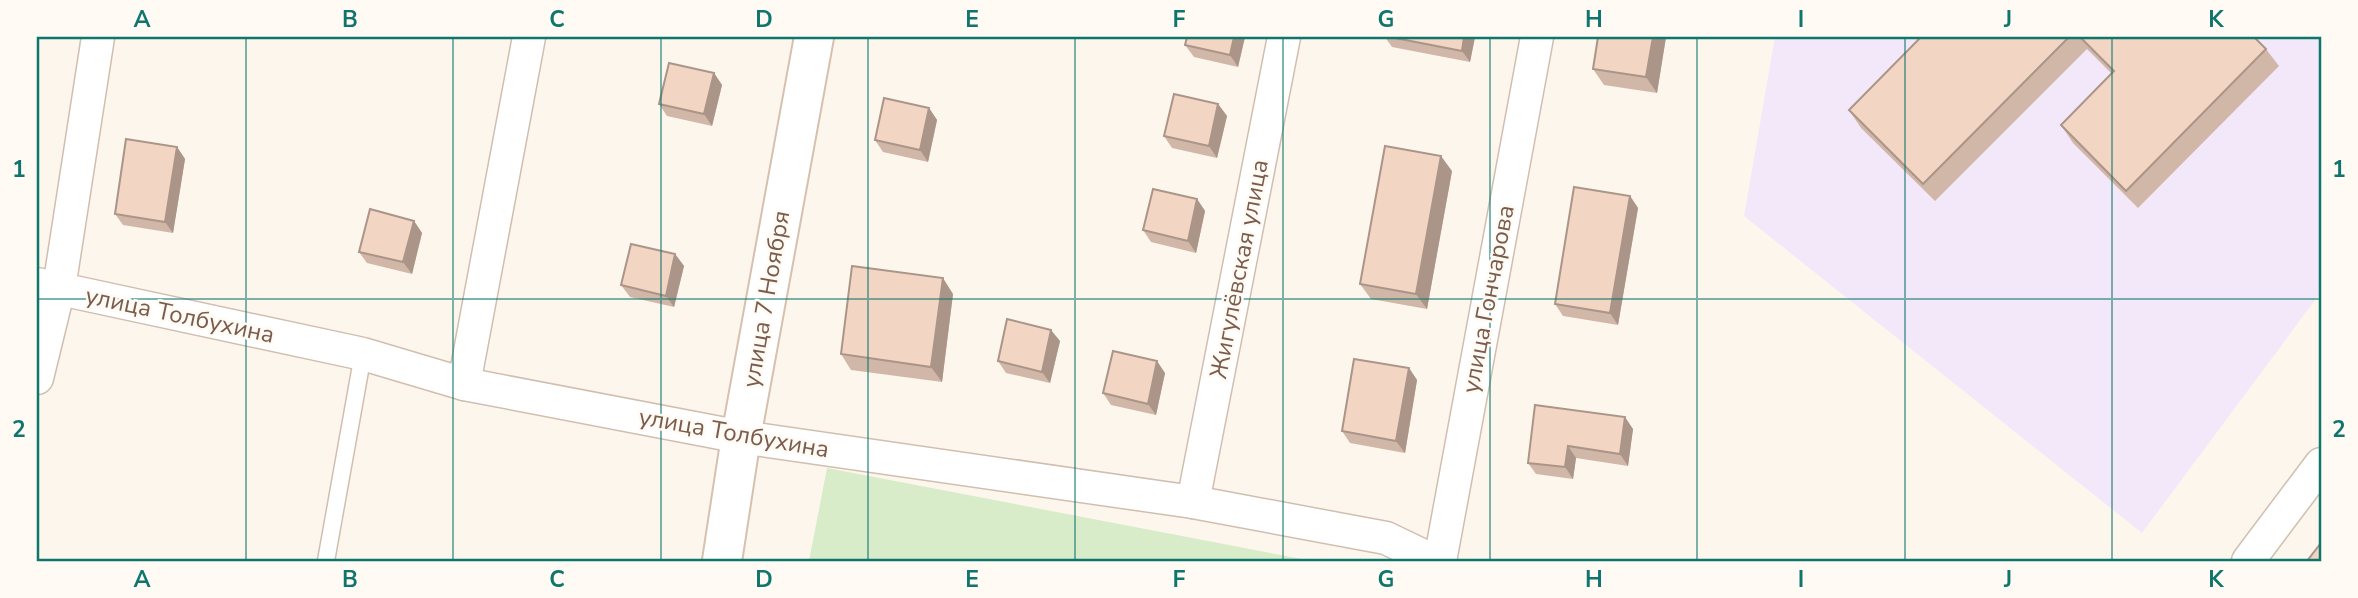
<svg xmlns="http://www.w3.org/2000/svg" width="2358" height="598" viewBox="0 0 2358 598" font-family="'Nunito Sans',sans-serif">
	<rect width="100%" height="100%" fill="#fdf6ec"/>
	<path fill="#f3e8fa" d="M1775 37H2321V292L2142 533 1744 216Z"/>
	<path fill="#d8ecc9" d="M827 468 1312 561H809Z"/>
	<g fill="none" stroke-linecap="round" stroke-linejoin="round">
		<defs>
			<path id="lane" d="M326 561 363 354"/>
			<g id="street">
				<path d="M37 284 363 354 464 384 741 437 1193 502 1386 538 1434 561"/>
				<path d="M37 378 59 288 98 37"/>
				<path d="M464 384 529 37"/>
				<path d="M1193 502 1284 37"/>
				<path d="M1440 561 1537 37"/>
				<path d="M2248 561 2321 464"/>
			</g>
			<path id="secondary" d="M722 561 741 437 814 37"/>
		</defs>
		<use href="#lane" stroke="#d1beb0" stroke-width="19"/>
		<use href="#street" stroke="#d1beb0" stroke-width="35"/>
		<use href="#secondary" stroke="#d6c0b0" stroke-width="42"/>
		<use href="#lane" stroke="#fff" stroke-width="16"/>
		<use href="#street" stroke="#fff" stroke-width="32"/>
		<use href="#secondary" stroke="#fff" stroke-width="38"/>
	</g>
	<g fill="#d1b7a8">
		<path d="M1245 37 1238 67 1194 57 1185 45Z"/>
		<path d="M1385 37H1475L1470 62 1392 47Z"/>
		<path d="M1598 37H1666L1657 93 1604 85 1593 69Z"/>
		<path d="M1921 37H2254L2266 49 2279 66 2138 208 2073 143 2061 125 2112 74 2087 49 1935 201 1861 128 1849 110Z"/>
		<path d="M714 73 722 85 712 126 667 116 659 104Z"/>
		<path d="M1218 104 1227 116 1217 158 1172 148 1164 136Z"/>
		<path d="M929 108 937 120 928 162 883 152 875 140Z"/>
		<path d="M177 147 185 159 173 233 123 225 115 214Z"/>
		<path d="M1452 171 1427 309 1371 299 1360 284Z"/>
		<path d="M1630 196 1638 208 1618 325 1563 316 1555 304Z"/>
		<path d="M1197 199 1205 211 1196 253 1151 242 1143 230Z"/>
		<path d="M414 221 422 233 412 274 367 263 359 252Z"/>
		<path d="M675 254 684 266 674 307 630 297 621 285Z"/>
		<path d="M953 294 942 382 851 370 841 354Z"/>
		<path d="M1060 341 1050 383 1006 373 998 361Z"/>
		<path d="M1409 368 1417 380 1405 453 1350 443 1342 431Z"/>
		<path d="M1165 373 1156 415 1111 405 1103 393Z"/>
		<path d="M1535 405 1633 429 1628 466 1576 458 1573 479 1536 474 1528 463Z"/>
	</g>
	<g fill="#aa9588">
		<path d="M1234 37H1245L1238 67 1230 55Z"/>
		<path d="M1464 37H1475L1470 62 1462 51Z"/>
		<path d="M1653 37H1666L1657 93 1646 77Z"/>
		<path d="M714 73 722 85 712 126 704 114Z"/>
		<path d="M1218 104 1227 116 1217 158 1209 146Z"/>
		<path d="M929 108 937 120 928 162 920 150Z"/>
		<path d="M177 147 185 159 173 233 165 222Z"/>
		<path d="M1441 156 1452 171 1427 309 1416 294Z"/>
		<path d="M1630 196 1638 208 1618 325 1610 313Z"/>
		<path d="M1197 199 1205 211 1196 253 1188 241Z"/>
		<path d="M414 221 422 233 412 274 403 262Z"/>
		<path d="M675 254 684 266 674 307 666 296Z"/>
		<path d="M943 278 953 294 942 382 931 367Z"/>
		<path d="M1051 330 1060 341 1050 383 1042 372Z"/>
		<path d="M1157 361 1165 373 1156 415 1148 404Z"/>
		<path d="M1409 368 1417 380 1405 453 1396 441Z"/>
		<path d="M1625 417 1633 429 1628 466 1620 454Z"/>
		<path d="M1568 446 1576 458 1573 479 1565 467Z"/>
	</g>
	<g fill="#f3d5c3" stroke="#aa9588" stroke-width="2">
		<path d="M1187 37H1234L1230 55 1185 45Z"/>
		<path d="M1390 37H1464L1462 51Z"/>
		<path d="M1598 37H1653L1646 77 1593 69Z"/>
		<path d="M1921 37H2069L1923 184 1849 110Z"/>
		<path d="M2080 37H2254L2266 49 2126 191 2061 125 2114 71Z"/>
		<path d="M669 63 714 73 704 114 659 104Z"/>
		<path d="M1174 94 1218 104 1209 146 1164 136Z"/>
		<path d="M884 98 929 108 920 150 875 140Z"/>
		<path d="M126 139 177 147 165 222 115 214Z"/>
		<path d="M1385 146 1441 156 1416 294 1360 284Z"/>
		<path d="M1574 187 1630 196 1610 313 1555 304Z"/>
		<path d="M1153 189 1197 199 1188 241 1143 230Z"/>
		<path d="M370 209 414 221 403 262 359 252Z"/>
		<path d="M631 244 675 254 666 296 621 285Z"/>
		<path d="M852 266 943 278 931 367 841 354Z"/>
		<path d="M1007 319 1051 330 1042 372 998 361Z"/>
		<path d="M1113 351 1157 361 1148 404 1103 393Z"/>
		<path d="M1354 359 1409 368 1396 441 1342 431Z"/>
		<path d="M1535 405 1625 417 1620 454 1568 446 1565 467 1528 463Z"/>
		<path d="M2321 543V561H2307Z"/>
	</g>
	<path fill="none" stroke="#0f766e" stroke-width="2" stroke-opacity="0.55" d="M246 37V561M453 37V561M661 37V561M868 37V561M1075 37V561M1283 37V561M1490 37V561M1697 37V561M1905 37V561M2112 37V561M37 299H2321"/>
	<g text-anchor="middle" stroke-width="5" stroke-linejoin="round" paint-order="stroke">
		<g font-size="24" fill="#7a5c4d" stroke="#fffaf3">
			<text transform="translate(1239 269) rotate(-79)" y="8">Жигулёвская улица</text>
			<text transform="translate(766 299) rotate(-80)" y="8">улица 7 Ноября</text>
			<text transform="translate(1488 299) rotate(-79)" y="8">улица Гончарова</text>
			<text transform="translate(180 315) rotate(12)" y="8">улица Толбухина</text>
			<text transform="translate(734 433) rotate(10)" y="8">улица Толбухина</text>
		</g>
	</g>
	<rect width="2358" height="598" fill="none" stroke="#fffaf3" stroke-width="77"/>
	<rect x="38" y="38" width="2282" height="522" fill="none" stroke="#0f766e" stroke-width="2.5"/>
	<g font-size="23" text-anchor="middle" font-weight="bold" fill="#0f766e">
		<text x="142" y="27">A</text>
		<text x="350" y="27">B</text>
		<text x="557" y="27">C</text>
		<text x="764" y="27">D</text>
		<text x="972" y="27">E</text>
		<text x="1179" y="27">F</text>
		<text x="1386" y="27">G</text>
		<text x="1594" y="27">H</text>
		<text x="1801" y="27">I</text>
		<text x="2008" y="27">J</text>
		<text x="2216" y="27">K</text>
		<text x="19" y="177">1</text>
		<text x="2339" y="177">1</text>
		<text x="19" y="437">2</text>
		<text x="2339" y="437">2</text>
		<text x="142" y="587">A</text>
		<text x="350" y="587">B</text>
		<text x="557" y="587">C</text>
		<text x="764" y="587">D</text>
		<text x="972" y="587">E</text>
		<text x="1179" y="587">F</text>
		<text x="1386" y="587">G</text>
		<text x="1594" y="587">H</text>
		<text x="1801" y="587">I</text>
		<text x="2008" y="587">J</text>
		<text x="2216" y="587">K</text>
	</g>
</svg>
